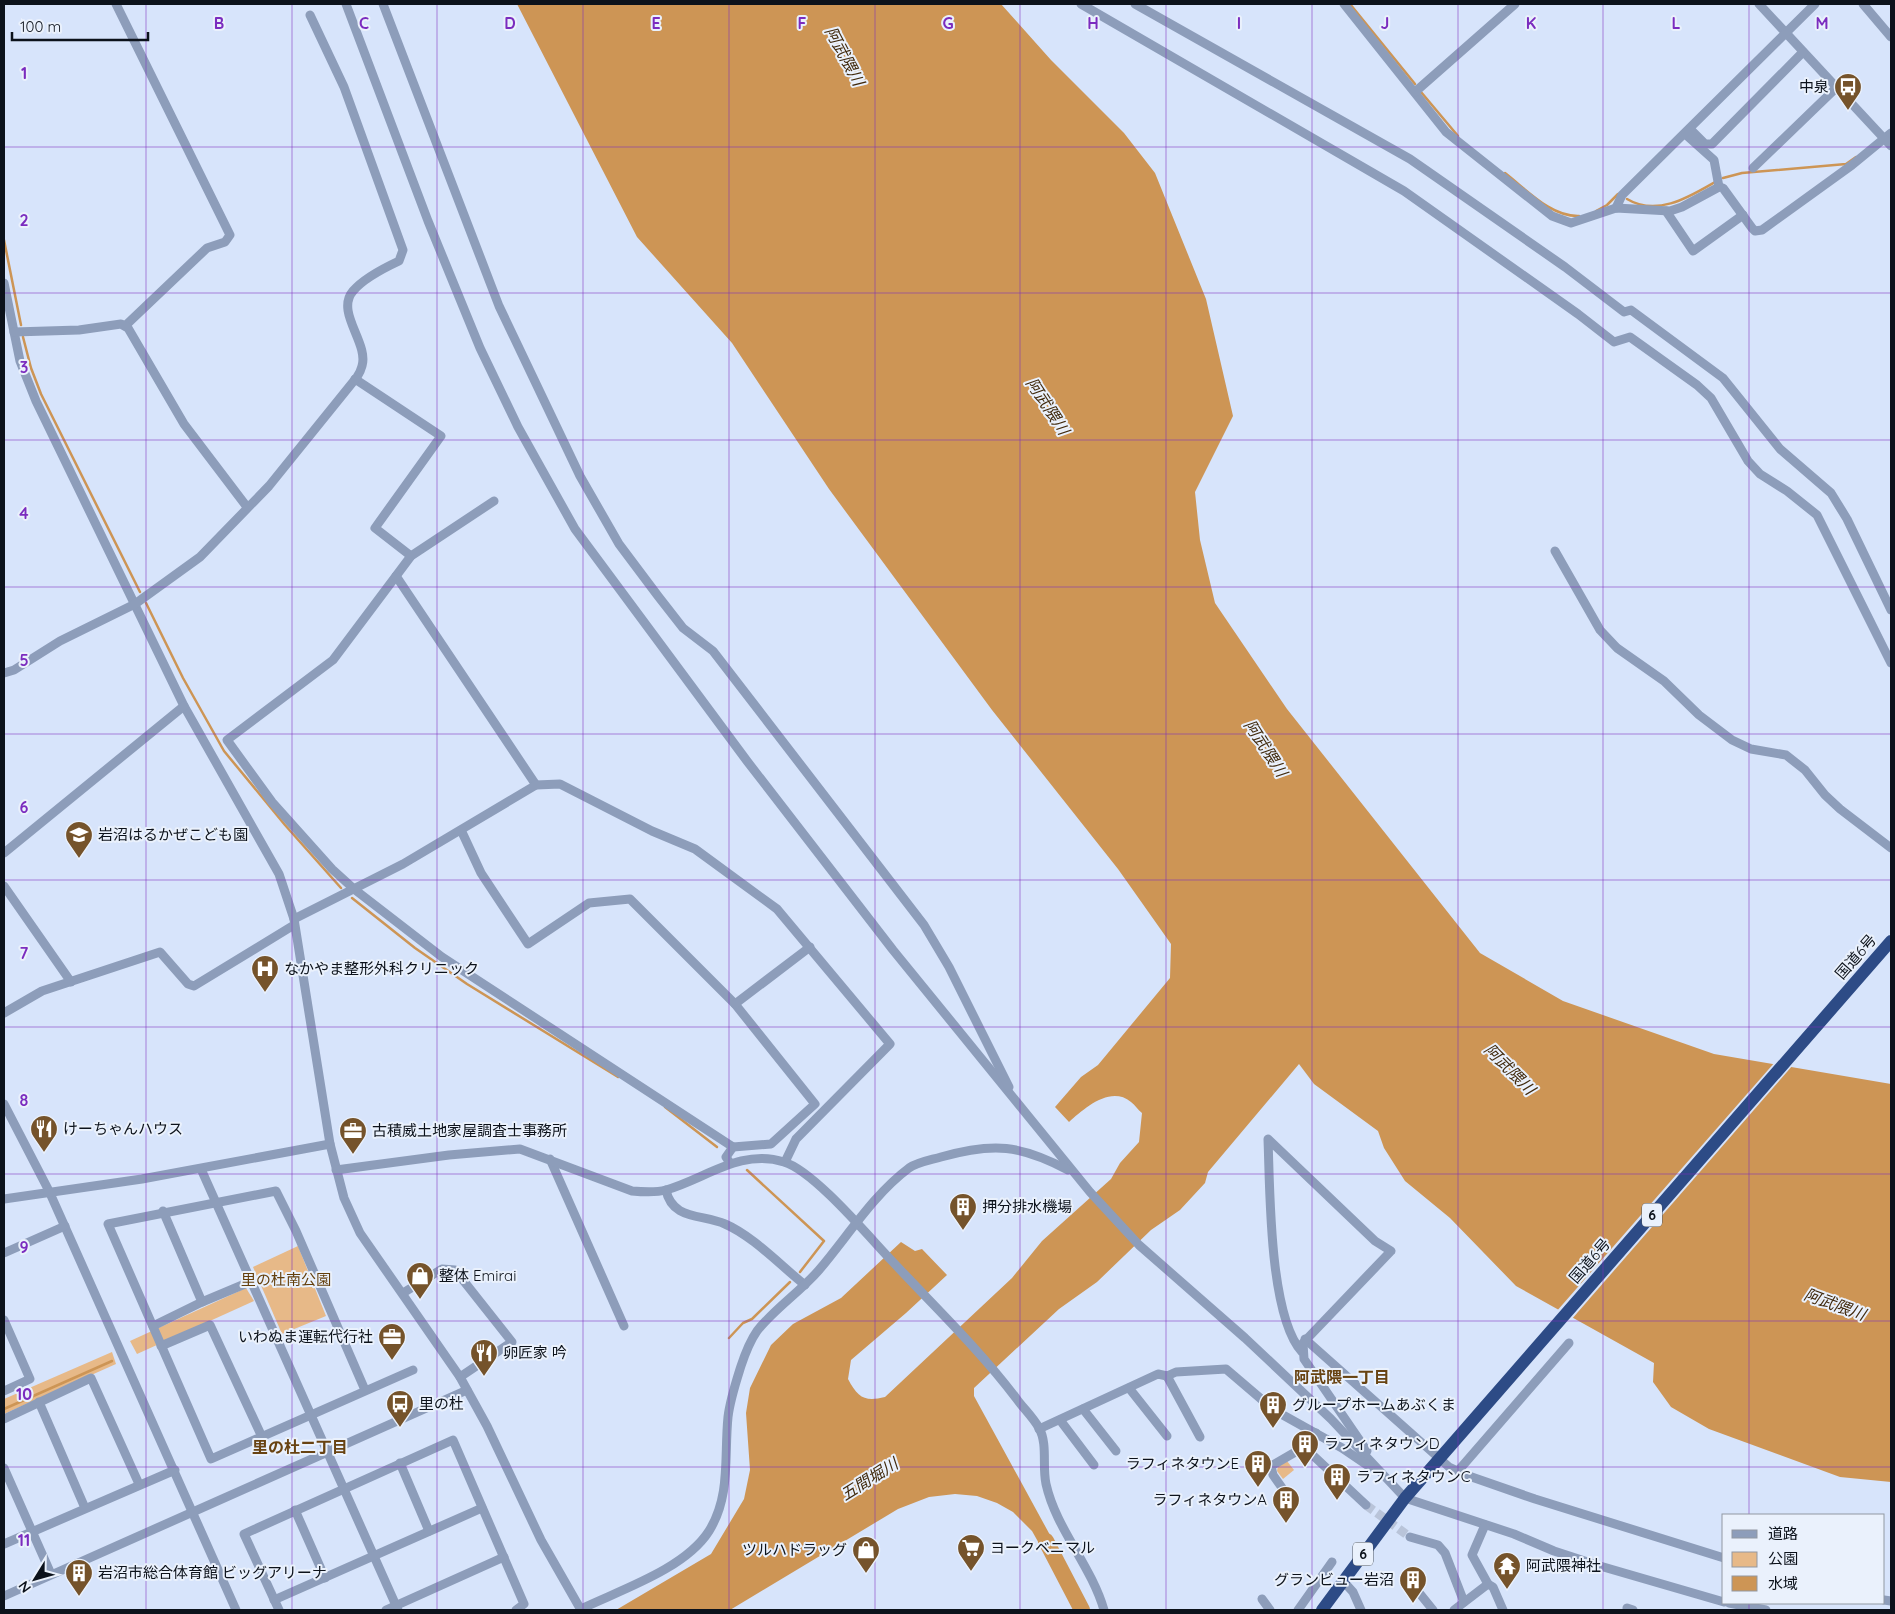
<svg xmlns="http://www.w3.org/2000/svg" width="1895" height="1614" viewBox="0 0 1895 1614" font-family="Quicksand,'Noto Sans JP',sans-serif">
	<rect width="100%" height="100%" fill="#d7e4fb"/>
	<g fill="#e7b988">
		<path d="M298 1246 326 1316 282 1334 253 1267Z"/>
		<path d="M246 1288 254 1301 137 1354 130 1341Z"/>
		<path d="M112 1352 116 1364 4 1414V1399Z"/>
		<path d="M1287 1461 1294 1470 1283 1479 1277 1471 1278 1466Z"/>
	</g>
	<path fill="#cd9555" d="M517 4H1001L1051 60 1124 133 1155 173 1206 299 1233 416 1195 492 1200 540 1215 603 1287 709 1480 953 1563 1001 1714 1054 1891 1084V1482L1840 1477 1709 1429 1671 1407 1653 1382 1654 1363 1516 1286 1450 1218 1405 1181 1384 1148 1378 1131 1314 1084 1299 1064 1208 1172 1205 1183 1180 1210 1151 1230 1097 1282 1059 1309 974 1388V1396L1062 1557 1050 1563 1032 1531 1013 1512 997 1503 977 1496 955 1494 929 1497 898 1509 730 1610H616L711 1554 744 1499 750 1470 746 1413 750 1388 771 1345 793 1324 841 1298 901 1242 915 1251 922 1249 947 1275 906 1313 851 1360 848 1379C858 1398 865 1402 885 1397L1012 1278 1042 1241 1111 1179 1120 1163 1139 1142 1142 1113C1138 1110 1135 1105 1131 1102 1110 1085 1084 1109 1069 1122L1055 1107 1081 1077 1098 1065 1170 978 1171 944 1118 869 992 710 829 489 732 343 637 237Z"/>
	<path fill="#d7e4fb" d="M1775 1062 1793 1065 1571 1320 1556 1312Z"/>
	<g fill="none" stroke-linecap="round" stroke-linejoin="round">
		<g stroke="#cd9555" stroke-width="2.5">
			<path d="M1350 4 1415 84"/>
			<path d="M1421 92 1458 136"/>
			<path d="M1505 173C1527 190 1551 217 1579 216"/>
			<path d="M1723 178 1742 173 1846 164 1856 157"/>
			<path d="M1627 199C1657 217 1689 197 1715 182"/>
			<path d="M1596 211 1607 205 1618 194"/>
			<path d="M4 240 21 325"/>
			<path d="M23 337 31 368 41 394 140 592"/>
			<path d="M146 603 183 678 224 751 285 825 341 888"/>
			<path d="M352 898 415 948 467 984 618 1077"/>
			<path d="M665 1107 717 1147"/>
			<path d="M747 1170 824 1241 800 1272"/>
			<path d="M729 1338 743 1323 752 1319 790 1282"/>
			<path d="M4 1409 112 1361"/>
		</g>
		<path stroke="#cd9555" stroke-width="16" d="M1046 1541 1082 1610"/>
		<path stroke="#b9c4d9" stroke-width="9" stroke-dasharray="9 4.5" stroke-linecap="butt" d="M1366 1505 1410 1537"/>
		<g stroke="#8d9dba" stroke-width="9">
			<path d="M116 4 230 235 225 242 207 248 125 326"/>
			<path d="M346 4 428 221 480 348 518 427 575 529 747 761 893 950 1090 1192 1139 1245 1245 1338 1331 1419 1405 1498 1514 1534 1554 1551 1600 1566 1724 1602"/>
			<path d="M383 4 499 306 580 476 619 544 658 596 683 628 713 651 924 925 949 967 1009 1087"/>
			<path d="M1081 4 1404 191 1578 314 1614 342 1630 337 1697 385 1711 398 1748 461 1760 474 1787 491 1817 515 1891 663"/>
			<path d="M1135 4 1410 159 1565 267 1624 312 1631 310 1723 378 1780 449 1831 493 1847 519 1891 610"/>
			<path d="M1344 4 1446 132 1552 216 1571 223 1616 208 1670 211 1682 207 1719 187 1723 188 1752 228 1755 231 1762 230 1852 165 1891 133"/>
			<path d="M1759 4 1891 146"/>
			<path d="M1863 4 1891 37"/>
			<path d="M1415 92 1515 4"/>
			<path d="M1690 129 1705 144H1712L1803 52"/>
			<path d="M1685 134 1714 160 1719 187"/>
			<path d="M1753 168 1837 87"/>
			<path d="M1616 208 1622 195 1815 4"/>
			<path d="M1666 211 1693 251 1743 215"/>
			<path d="M4 283 20 361 36 401 184 706 279 874 294 919 330 1144 344 1198 360 1233 460 1377 487 1426 541 1540 581 1610"/>
			<path d="M14 332 79 330 121 324 128 328 184 424 247 507"/>
			<path d="M355 379 441 436 375 528 411 556"/>
			<path d="M494 501 411 556 333 660 227 740 272 802 332 869 354 889 442 957 733 1147 726 1157 730 1163"/>
			<path d="M1555 551 1600 630 1617 648 1664 681 1699 715 1732 740 1751 749 1786 755 1805 770 1825 795 1840 809 1891 848"/>
			<path d="M396 576 536 785"/>
			<path d="M4 673 14 670 60 641 135 604 200 557 269 486 357 377C359 374 361 370 362 366 369 343 335 312 353 291 364 278 384 268 399 261L403 250 344 87 310 15"/>
			<path d="M461 830 481 873 528 944 589 903 630 899 735 1004 815 1104 771 1144 733 1147"/>
			<path d="M4 853 184 706"/>
			<path d="M4 886 71 982"/>
			<path d="M294 919 403 864 536 785 560 784 652 831 695 849 777 909 890 1044 796 1139 785 1162"/>
			<path d="M735 1004 810 947"/>
			<path d="M4 1013 42 991 160 952 188 984 194 986 294 925"/>
			<path d="M4 1104 49 1191 236 1610"/>
			<path d="M550 1159 624 1326"/>
			<path d="M201 1169 398 1610"/>
			<path d="M336 1170 449 1155 520 1149 632 1191C643 1192 655 1193 666 1190 705 1179 741 1148 784 1162 814 1171 869 1237 892 1261 934 1306 979 1349 1016 1398 1023 1408 1033 1417 1039 1428 1048 1444 1042 1466 1046 1484 1056 1529 1091 1565 1104 1610"/>
			<path d="M666 1190C672 1220 702 1214 725 1224 753 1236 781 1266 805 1285"/>
			<path d="M4 1199 142 1179 330 1144"/>
			<path d="M4 1253 65 1226"/>
			<path d="M403 1293 442 1269 455 1270 512 1342 460 1377"/>
			<path d="M202 1302 252 1281"/>
			<path d="M4 1320 30 1379 4 1391"/>
			<path d="M153 1326 202 1302 163 1211"/>
			<path d="M1305 1339 1449 1467 1466 1475 1535 1499 1724 1558"/>
			<path d="M161 1346 210 1325 262 1437"/>
			<path d="M1302 1352C1269 1316 1270 1189 1268 1139L1375 1241 1391 1251 1303 1343 1304 1359 1367 1451"/>
			<path d="M1167 1376 1200 1437"/>
			<path d="M1129 1388 1167 1436"/>
			<path d="M365 1390 296 1231 276 1191 108 1224 211 1459 413 1370"/>
			<path d="M39 1402 85 1508"/>
			<path d="M1083 1409 1116 1451"/>
			<path d="M4 1419 91 1378 139 1484"/>
			<path d="M1060 1420 1094 1465"/>
			<path d="M1039 1429 1158 1374 1167 1376 1176 1372 1226 1369 1274 1410 1342 1448 1370 1467"/>
			<path d="M1316 1433 1304 1447 1366 1505"/>
			<path d="M400 1463 429 1531"/>
			<path d="M4 1468 51 1574"/>
			<path d="M1458 1471 1569 1343"/>
			<path d="M1290 1499 1273 1475 1271 1466 1304 1447"/>
			<path d="M295 1510 325 1578"/>
			<path d="M1485 1525 1472 1555 1488 1584"/>
			<path d="M1410 1537 1438 1545 1445 1553 1464 1602"/>
			<path d="M4 1544 175 1470"/>
			<path d="M1408 1579 1433 1610"/>
			<path d="M1343 1581 1353 1592 1361 1610"/>
			<path d="M4 1596 467 1390"/>
			<path d="M1262 1599 1270 1610"/>
			<path d="M274 1600 482 1508"/>
			<path d="M1884 1600 1891 1601"/>
			<path d="M1729 1603 1766 1610"/>
			<path d="M1627 1608 1633 1610"/>
			<path d="M581 1609C620 1590 685 1569 709 1531 731 1496 724 1456 728 1417 730 1400 736 1382 741 1366 745 1354 750 1341 757 1331 774 1309 800 1292 819 1270 848 1236 873 1195 909 1168 918 1162 931 1160 941 1157 994 1142 1020 1145 1068 1170"/>
			<path d="M279 1610 244 1534 453 1440 524 1604 516 1610"/>
			<path d="M386 1610 504 1557"/>
			<path d="M1298 1610 1332 1562"/>
			<path d="M1454 1610 1488 1584 1493 1587 1503 1610"/>
		</g>
		<path stroke="#2d4b86" stroke-width="12" d="M1322 1610 1405 1498 1891 941"/>
	</g>
	<path fill="none" stroke="#7b2cbf" stroke-width="1" stroke-opacity="0.55" d="M146 4V1610M292 4V1610M437 4V1610M583 4V1610M729 4V1610M875 4V1610M1020 4V1610M1166 4V1610M1312 4V1610M1458 4V1610M1603 4V1610M1749 4V1515M4 147H1891M4 293H1891M4 440H1891M4 587H1891M4 734H1891M4 880H1891M4 1027H1891M4 1174H1891M4 1321H1891M4 1467H1891M1749 1603V1610"/>
	<defs>
		<symbol id="bus-pin" viewBox="-11 -11 22 30"><path d="M0 17L-7.5 6A9.5 9.5 0 1 1 7.5 6Z" fill="#75532b" stroke="#eaf1fc"/><path d="M-5-6H5V4H4V6H2V4H-2V6H-4V4H-5ZM-3.5-4V0h7V-4ZM-3.5 1.2v1.5H-2V1.2ZM2 1.2v1.5H3.5V1.2Z" fill="#fff"/></symbol>
		<symbol id="school-pin" viewBox="-11 -11 22 30"><path d="M0 17L-7.5 6A9.5 9.5 0 1 1 7.5 6Z" fill="#75532b" stroke="#eaf1fc"/><path d="M0-5L7-2L0 1L-7-2ZM-4 1L0 2.5L4 1V4Q0 6-4 4Z" fill="#fff"/></symbol>
		<symbol id="hospital-pin" viewBox="-11 -11 22 30"><path d="M0 17L-7.5 6A9.5 9.5 0 1 1 7.5 6Z" fill="#75532b" stroke="#eaf1fc"/><path d="M-5-5h3v3.5h4V-5h3V5h-3V1.5h-4V5h-3Z" fill="#fff"/></symbol>
		<symbol id="restaurant-pin" viewBox="-11 -11 22 30"><path d="M0 17L-7.5 6A9.5 9.5 0 1 1 7.5 6Z" fill="#75532b" stroke="#eaf1fc"/><path d="M-5-6h1v4h1v-4h1v4h1v-4h1v5L-1.5 .5V6h-2V.5L-5-1ZM5-6V6H3V1.5H1.5Q1.5-4 5-6Z" fill="#fff"/></symbol>
		<symbol id="office-pin" viewBox="-11 -11 22 30"><path d="M0 17L-7.5 6A9.5 9.5 0 1 1 7.5 6Z" fill="#75532b" stroke="#eaf1fc"/><path d="M-6-3h4V-5.5h4V-3h4V5H-6ZM-1-4.5V-3h2v-1.5ZM-6 0V1H6V0Z" fill="#fff"/></symbol>
		<symbol id="building-pin" viewBox="-11 -11 22 30"><path d="M0 17L-7.5 6A9.5 9.5 0 1 1 7.5 6Z" fill="#75532b" stroke="#eaf1fc"/><path d="M-4-6H4V6H1V3H-1V6H-4ZM-2.5-4.3h1.7v1.8h-1.7ZM.8-4.3h1.7v1.8H.8ZM-2.5-1h1.7V.8h-1.7ZM.8-1h1.7V.8H.8Z" fill="#fff"/></symbol>
		<symbol id="shop-pin" viewBox="-11 -11 22 30"><path d="M0 17L-7.5 6A9.5 9.5 0 1 1 7.5 6Z" fill="#75532b" stroke="#eaf1fc"/><path d="M-5-2.5h2.3a2.7 3.5 0 0 1 5.4 0H5L5.5 6h-11ZM-1.5-2.5h3a1.5 2.3 0 0 0-3 0Z" fill="#fff"/></symbol>
		<symbol id="supermarket-pin" viewBox="-11 -11 22 30"><path d="M0 17L-7.5 6A9.5 9.5 0 1 1 7.5 6Z" fill="#75532b" stroke="#eaf1fc"/><path d="M-6-5.5h2.5l.6 2H6L4.5 2H-2.5L-4.4-4H-6ZM-1.5 3.2a1.3 1.3 0 1 0 .1 0ZM3 3.2a1.3 1.3 0 1 0 .1 0Z" fill="#fff"/></symbol>
		<symbol id="temple-pin" viewBox="-11 -11 22 30"><path d="M0 17L-7.5 6A9.5 9.5 0 1 1 7.5 6Z" fill="#75532b" stroke="#eaf1fc"/><path d="M0-6L5-2H3V0L6.5 2.5H4V6H1.5V3h-3V6H-4V2.5H-6.5L-3 0V-2H-5Z" fill="#fff"/></symbol>
	</defs>
	<g fill-rule="evenodd">
		<use href="#bus-pin" x="1832" y="71" width="32" height="43"/>
		<use href="#school-pin" x="63" y="819" width="32" height="43"/>
		<use href="#hospital-pin" x="249" y="953" width="32" height="43"/>
		<use href="#restaurant-pin" x="28" y="1113" width="32" height="43"/>
		<use href="#office-pin" x="337" y="1115" width="32" height="43"/>
		<use href="#building-pin" x="947" y="1191" width="32" height="43"/>
		<use href="#shop-pin" x="404" y="1260" width="32" height="43"/>
		<use href="#office-pin" x="376" y="1321" width="32" height="43"/>
		<use href="#restaurant-pin" x="468" y="1337" width="32" height="43"/>
		<use href="#bus-pin" x="384" y="1388" width="32" height="43"/>
		<use href="#building-pin" x="1257" y="1389" width="32" height="43"/>
		<use href="#building-pin" x="1289" y="1428" width="32" height="43"/>
		<use href="#building-pin" x="1242" y="1448" width="32" height="43"/>
		<use href="#building-pin" x="1321" y="1461" width="32" height="43"/>
		<use href="#building-pin" x="1270" y="1484" width="32" height="43"/>
		<use href="#supermarket-pin" x="955" y="1532" width="32" height="43"/>
		<use href="#shop-pin" x="850" y="1534" width="32" height="43"/>
		<use href="#temple-pin" x="1491" y="1550" width="32" height="43"/>
		<use href="#building-pin" x="63" y="1557" width="32" height="43"/>
		<use href="#building-pin" x="1397" y="1564" width="32" height="43"/>
	</g>
	<g text-anchor="middle" stroke-width="4" stroke-linejoin="round" paint-order="stroke">
		<g fill="#eaf1fc" stroke="#4f555e" stroke-width="1">
			<rect x="1642" y="1203.5" width="20" height="23" rx="4"/>
			<rect x="1353" y="1542.5" width="20" height="23" rx="4"/>
		</g>
		<g font-size="14" font-weight="bold" fill="#0c121b">
			<text x="1652" y="1220">6</text>
			<text x="1363" y="1559">6</text>
		</g>
		<g font-size="15" fill="#0c121b" stroke="#eaf1fc" text-anchor="start">
			<text x="1829" y="92" text-anchor="end">中泉</text>
			<text x="98" y="840">岩沼はるかぜこども園</text>
			<text x="284" y="974">なかやま整形外科クリニック</text>
			<text x="63" y="1134">けーちゃんハウス</text>
			<text x="372" y="1136">古積威土地家屋調査士事務所</text>
			<text x="982" y="1212">押分排水機場</text>
			<text x="439" y="1281">整体 Emirai</text>
			<text x="373" y="1342" text-anchor="end">いわぬま運転代行社</text>
			<text x="503" y="1358">卵匠家 吟</text>
			<text x="419" y="1409">里の杜</text>
			<text x="1292" y="1410">グループホームあぶくま</text>
			<text x="1324" y="1449">ラフィネタウンD</text>
			<text x="1239" y="1469" text-anchor="end">ラフィネタウンE</text>
			<text x="1356" y="1482">ラフィネタウンC</text>
			<text x="1267" y="1505" text-anchor="end">ラフィネタウンA</text>
			<text x="990" y="1553">ヨークベニマル</text>
			<text x="847" y="1555" text-anchor="end">ツルハドラッグ</text>
			<text x="1526" y="1571">阿武隈神社</text>
			<text x="98" y="1578">岩沼市総合体育館 ビッグアリーナ</text>
			<text x="1394" y="1585" text-anchor="end">グランビュー岩沼</text>
		</g>
		<g font-size="15" fill="#0c121b" stroke="#eaf1fc">
			<text transform="translate(1856 957) rotate(-49)" y="5">国道6号</text>
			<text transform="translate(1590 1261) rotate(-49)" y="5">国道6号</text>
		</g>
		<g font-size="15" fill="#643f0c" stroke="#eaf1fc">
			<text x="286" y="1285">里の杜南公園</text>
		</g>
		<g font-size="16" font-style="italic" fill="#412a0d" stroke="#eaf1fc">
			<text transform="translate(845 56) rotate(62)" y="6">阿武隈川</text>
			<text transform="translate(1048 406) rotate(57)" y="6">阿武隈川</text>
			<text transform="translate(1266 748) rotate(57)" y="6">阿武隈川</text>
			<text transform="translate(1510 1069) rotate(45)" y="6">阿武隈川</text>
			<text transform="translate(1835 1304) rotate(20)" y="6">阿武隈川</text>
			<text transform="translate(869 1479) rotate(-32)" y="6">五間堀川</text>
		</g>
		<g font-size="16" font-weight="bold" fill="#684312" stroke="#eaf1fc">
			<text x="1342" y="1383">阿武隈一丁目</text>
			<text x="300" y="1453">里の杜二丁目</text>
		</g>
	</g>
	<g font-size="16" text-anchor="middle" font-weight="bold" fill="#7b2cbf" stroke="#eaf1fc" stroke-width="4" stroke-linejoin="round" paint-order="stroke">
		<text x="219" y="29">B</text>
		<text x="364" y="29">C</text>
		<text x="510" y="29">D</text>
		<text x="656" y="29">E</text>
		<text x="802" y="29">F</text>
		<text x="948" y="29">G</text>
		<text x="1093" y="29">H</text>
		<text x="1239" y="29">I</text>
		<text x="1385" y="29">J</text>
		<text x="1531" y="29">K</text>
		<text x="1676" y="29">L</text>
		<text x="1822" y="29">M</text>
		<text x="24" y="79">1</text>
		<text x="24" y="226">2</text>
		<text x="24" y="373">3</text>
		<text x="24" y="519">4</text>
		<text x="24" y="666">5</text>
		<text x="24" y="813">6</text>
		<text x="24" y="959">7</text>
		<text x="24" y="1106">8</text>
		<text x="24" y="1253">9</text>
		<text x="24" y="1400">10</text>
		<text x="24" y="1546">11</text>
	</g>
	<rect width="1895" height="1614" fill="none" stroke="#0c121b" stroke-width="10"/>
	<rect x="1722" y="1514" width="162" height="90" fill="#eaf1fc" stroke="#9198a2"/>
	<rect x="1732" y="1530" width="25" height="8" fill="#8d9dba" stroke="#9198a2"/>
	<text x="1768" y="1539" font-size="15" fill="#0c121b">道路</text>
	<rect x="1732" y="1552" width="25" height="15" fill="#e7b988" stroke="#9198a2"/>
	<text x="1768" y="1564" font-size="15" fill="#0c121b">公園</text>
	<rect x="1732" y="1576" width="25" height="15" fill="#cd9555" stroke="#9198a2"/>
	<text x="1768" y="1589" font-size="15" fill="#0c121b">水域</text>
	<g transform="translate(35 1579) rotate(233)" stroke="#eaf1fc" stroke-width="4" paint-order="stroke">
	<path d="M0-4L9 19L0 12L-9 19Z" fill="#0c121b"/>
	<text y="-8" font-size="14" font-weight="bold" text-anchor="middle" fill="#0c121b">N</text>
	</g>
	<path d="M12 32v8h136v-8" fill="none" stroke="#0c121b" stroke-width="2.5"/>
	<text x="20" y="32" font-size="15" fill="#0c121b" stroke="#eaf1fc" stroke-width="4" paint-order="stroke">100 m</text>
</svg>
